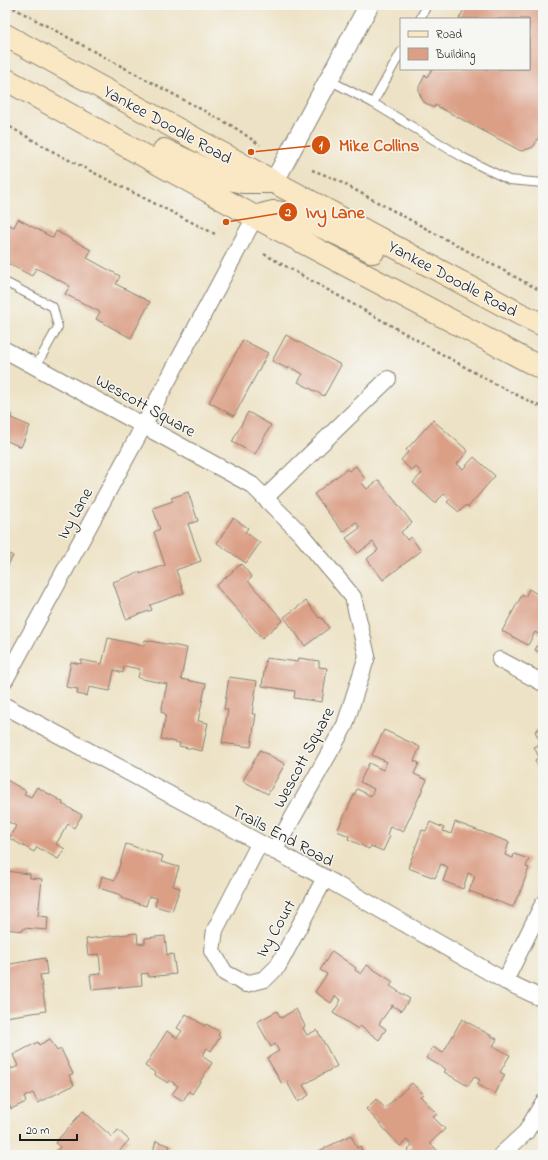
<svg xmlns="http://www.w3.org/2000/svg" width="548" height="1160" viewBox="0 0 548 1160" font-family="'Indie Flower',sans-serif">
	<rect width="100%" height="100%" fill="#f6f6f2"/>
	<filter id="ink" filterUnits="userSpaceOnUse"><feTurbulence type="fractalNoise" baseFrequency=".025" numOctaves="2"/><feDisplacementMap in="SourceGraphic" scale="8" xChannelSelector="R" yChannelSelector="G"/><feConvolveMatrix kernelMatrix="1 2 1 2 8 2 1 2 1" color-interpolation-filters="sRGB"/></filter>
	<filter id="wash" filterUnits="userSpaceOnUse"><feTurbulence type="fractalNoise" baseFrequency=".012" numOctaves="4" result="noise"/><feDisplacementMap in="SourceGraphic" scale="16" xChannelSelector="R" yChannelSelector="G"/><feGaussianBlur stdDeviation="0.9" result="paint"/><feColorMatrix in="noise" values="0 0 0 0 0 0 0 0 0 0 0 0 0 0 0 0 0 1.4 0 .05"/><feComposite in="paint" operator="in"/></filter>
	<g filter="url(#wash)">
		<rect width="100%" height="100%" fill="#ede2c5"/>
		<g id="blocks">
			<g fill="#db9f86">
				<path d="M466 5H543V129L534 146 531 148 522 151 519 150 435 105 434 108 424 102 422 99 419 92V87L425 75 427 77 432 69H529V19H459Z"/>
				<path d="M18 219 53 238 56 231 91 250 87 258 120 276 116 284 150 302 131 338 96 319 100 312 65 294 70 286 36 268 32 276 5 262V223L14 227Z"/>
				<path d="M286 335 341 365 324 396 298 382 303 374 289 367 288 369 272 361Z"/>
				<path d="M243 340 268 353 234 416 209 402Z"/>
				<path d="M5 412 13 415 11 418 30 426 21 447 5 440Z"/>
				<path d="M248 412 271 425 255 454 232 442Z"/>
				<path d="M433 420 468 451 457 464 463 469 474 457 495 476 468 507 466 505 459 512 447 502 450 499 444 494 435 503 413 483 422 473 416 467 412 471 401 460 408 452 406 450Z"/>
				<path d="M356 466 365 479 361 482 367 489 379 480 412 523 401 532 407 540 411 537 421 551 383 580 367 559 378 550 373 542 358 553 346 538 360 528 356 522 343 532 314 494 347 469 349 471Z"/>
				<path d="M188 492 198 521 188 524 201 561 176 570 184 593 150 605 152 610 126 619 113 582 140 572V574L165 565 154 532 160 529 153 508 173 501 171 498Z"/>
				<path d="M233 518 248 528 245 532 260 543 246 563 217 543Z"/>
				<path d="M5 552 13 556 5 571Z"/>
				<path d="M241 564 252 577 248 581 283 620 262 638 216 586Z"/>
				<path d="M529 589 542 597 540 601 543 602V654L535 650 542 636 535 632 528 645 502 631 522 595 525 597Z"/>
				<path d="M306 601 319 618 321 617 329 628 305 646 284 617Z"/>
				<path d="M108 638 144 646 145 640 187 648 181 679 206 684 198 721 208 723 202 751 179 746 180 743 161 739 166 714 161 712 167 684 138 678 140 669 124 666 123 673 114 670 110 691 89 687 87 696 77 694 78 689 66 687 71 662 81 664V660L102 664Z"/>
				<path d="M266 658 298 662 299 658 319 661V667L327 668 322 702 294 698 295 691 262 686Z"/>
				<path d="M229 677 257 681 252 714H256L251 747 222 743 228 710 224 709Z"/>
				<path d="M543 727V777L535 760 539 757 534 747 541 744 535 731Z"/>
				<path d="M384 730 420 747 414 761 419 763 414 774 427 780 403 832 390 826 387 835 390 836 383 851 371 846 369 849 348 839 349 836 337 831 357 789 371 796 374 789 360 782 369 763 383 770 387 762 372 755Z"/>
				<path d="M260 750 285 764 268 794 243 781Z"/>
				<path d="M5 779 26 791 24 794 31 797 37 787 63 802 62 804 82 815 74 828 68 824 56 844 65 849 58 859 37 847 34 852 9 838 16 826 9 822 5 828Z"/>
				<path d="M430 822 444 828 443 831 451 834 455 822 509 842 505 855 513 858 514 854 529 859 526 867 529 868 519 895H518L513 907 469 891 475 876 468 873 463 889 443 881 448 867 441 864 435 878 408 868 422 830 426 831Z"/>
				<path d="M126 844 163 856 161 862 179 867 173 886 180 888 172 911 155 906 157 898 149 896 146 906 121 898V895L99 888 102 876 115 880Z"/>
				<path d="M5 871 30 874V878L42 879 38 916 48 917 47 930 24 928 23 931 5 929Z"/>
				<path d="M137 933 138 944 145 943V938L165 936 167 955 173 954 176 974 149 977 148 973 141 974 142 985 92 990 90 975 101 974 99 954 88 955 86 939Z"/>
				<path d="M332 951 356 968 355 970 361 974 367 965 393 982 390 986 410 999 401 1011 392 1005 379 1024 386 1029 379 1040 360 1026 358 1029 333 1013 341 1000 335 996 331 1003 315 992 327 974 320 970Z"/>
				<path d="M45 958 47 974 40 975 46 1011 5 1017V965Z"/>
				<path d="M296 1009 305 1026 303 1028 307 1035 317 1030 337 1066 303 1085 309 1095 298 1102 287 1082 282 1084 267 1058 279 1051 275 1044 271 1047 257 1022 277 1011 281 1018Z"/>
				<path d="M186 1014 205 1026 206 1024 220 1032 218 1035 220 1037 211 1051 207 1048 202 1056 212 1063 192 1094 189 1091 183 1101 172 1094 178 1086 169 1080 168 1083 155 1075 156 1073 145 1066 167 1031 177 1038 182 1031 177 1028Z"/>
				<path d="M462 1019 497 1039 493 1046 510 1055 500 1072 505 1075 495 1094 477 1084 480 1080 474 1076 468 1086 444 1072 446 1069 426 1058 433 1047 443 1053Z"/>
				<path d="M50 1039 57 1051 61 1049 73 1074 69 1075 74 1085 38 1103 33 1093 24 1097 26 1102 11 1109 5 1097V1067L10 1065 12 1069 18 1066 13 1055 38 1042 39 1045Z"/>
				<path d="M412 1083 423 1094 420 1096 437 1114 433 1117 445 1129 430 1143 439 1152 435 1155H413L408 1150 412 1146 407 1140 400 1146 366 1109 376 1099 385 1108Z"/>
				<path d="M83 1111 112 1137 118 1130 129 1140 116 1155H53L60 1147 55 1143Z"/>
				<path d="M351 1135 357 1148 360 1146 364 1155H311Z"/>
				<path d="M156 1141 170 1146 167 1155H152Z"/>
			</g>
		</g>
	</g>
	<g filter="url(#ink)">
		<use href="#blocks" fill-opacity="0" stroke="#847f70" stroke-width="1"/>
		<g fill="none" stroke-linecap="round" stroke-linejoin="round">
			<defs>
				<g id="service">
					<path d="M420 19 427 5"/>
					<path d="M329 80 373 103 464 158 509 180 543 183"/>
					<path d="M373 103 401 52"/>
					<path d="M5 282 53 307 58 327 36 366"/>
				</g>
				<g id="minor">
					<path d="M5 350 252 485 300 533 353 597 367 656 345 725 274 851"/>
					<path d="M265 498 388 379"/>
					<path d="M500 660 543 683"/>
					<path d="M5 680 144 425 255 217"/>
					<path d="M5 706 325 878 505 981 543 999"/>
					<path d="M259 844 215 930 212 951 225 973 246 984 265 979 278 966 325 878"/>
					<path d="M505 981 543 904"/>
					<path d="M501 1155 526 1132 543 1103"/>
				</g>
				<path id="tertiary" d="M274 182 369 5"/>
				<g id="secondary">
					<path d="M5 35 274 182 520 314 543 325"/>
					<path d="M5 79 255 217 543 369"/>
					<path d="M164 150 224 178 243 182H271"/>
					<path d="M255 217C261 215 267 213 273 212 291 210 355 242 373 252"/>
				</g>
			</defs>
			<use href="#service" stroke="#847f70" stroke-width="10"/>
			<use href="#minor" stroke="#847f70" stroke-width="18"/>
			<use href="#tertiary" stroke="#847f70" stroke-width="21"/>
			<use href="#secondary" stroke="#847f70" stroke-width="24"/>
			<g stroke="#847f70" stroke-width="2.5" stroke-dasharray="3 3" stroke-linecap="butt">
				<path d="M8 5 234 127 260 145"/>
				<path d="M5 124 59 155 215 234"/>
				<path d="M312 170 333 178 543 292"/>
				<path d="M264 254 495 384 543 408"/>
			</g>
			<use href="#service" stroke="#fff" stroke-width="8"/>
			<use href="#minor" stroke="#fff" stroke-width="16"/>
			<use href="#tertiary" stroke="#fff" stroke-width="19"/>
			<use href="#secondary" stroke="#fae7c3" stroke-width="22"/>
		</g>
	</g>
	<g text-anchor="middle" stroke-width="3" stroke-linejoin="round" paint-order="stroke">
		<g font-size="17" fill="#1c1c1c" stroke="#f6f6f2">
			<text transform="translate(168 124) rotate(29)" y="6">Yankee Doodle Road</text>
			<text transform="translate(453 278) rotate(28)" y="6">Yankee Doodle Road</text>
			<text transform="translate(146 405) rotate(29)" y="6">Wescott Square</text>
			<text transform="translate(74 513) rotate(-61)" y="6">Ivy Lane</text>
			<text transform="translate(303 757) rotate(-62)" y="6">Wescott Square</text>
			<text transform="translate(283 835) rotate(28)" y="6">Trails End Road</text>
			<text transform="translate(275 928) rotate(-60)" y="6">Ivy Court</text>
		</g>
	</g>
	<path fill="none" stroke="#d4530e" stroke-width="1.5" d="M251 152L321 145M226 222L288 212"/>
	<g fill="#d4530e" stroke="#f6f6f2" stroke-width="1.5">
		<circle cx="251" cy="152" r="4"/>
		<circle cx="226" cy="222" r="4"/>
		<circle cx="321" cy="145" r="10"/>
		<circle cx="288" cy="212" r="10"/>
	</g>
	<g font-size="12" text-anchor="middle" font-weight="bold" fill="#fff">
		<text x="321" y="149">1</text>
		<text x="288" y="216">2</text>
	</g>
	<g font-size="18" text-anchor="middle" font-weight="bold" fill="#d4530e" stroke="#f6f6f2" stroke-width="3" stroke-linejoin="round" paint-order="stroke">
		<text x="379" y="151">Mike Collins</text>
		<text x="335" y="218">Ivy Lane</text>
	</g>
	<rect width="548" height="1160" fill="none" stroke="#f6f6f2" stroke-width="20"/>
	<rect x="400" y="18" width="130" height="52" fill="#f6f6f2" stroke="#9f9f9c"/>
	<rect x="408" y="31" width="20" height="6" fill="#fae7c3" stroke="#9f9f9c"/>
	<text x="436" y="38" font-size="12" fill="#1c1c1c">Road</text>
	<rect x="408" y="48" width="20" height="12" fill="#db9f86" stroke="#9f9f9c"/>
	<text x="436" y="58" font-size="12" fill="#1c1c1c">Building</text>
	<path d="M20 1134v6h57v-6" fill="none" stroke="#1c1c1c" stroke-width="2"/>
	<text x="26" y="1134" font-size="12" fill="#1c1c1c" stroke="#f6f6f2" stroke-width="3" paint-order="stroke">20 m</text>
</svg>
